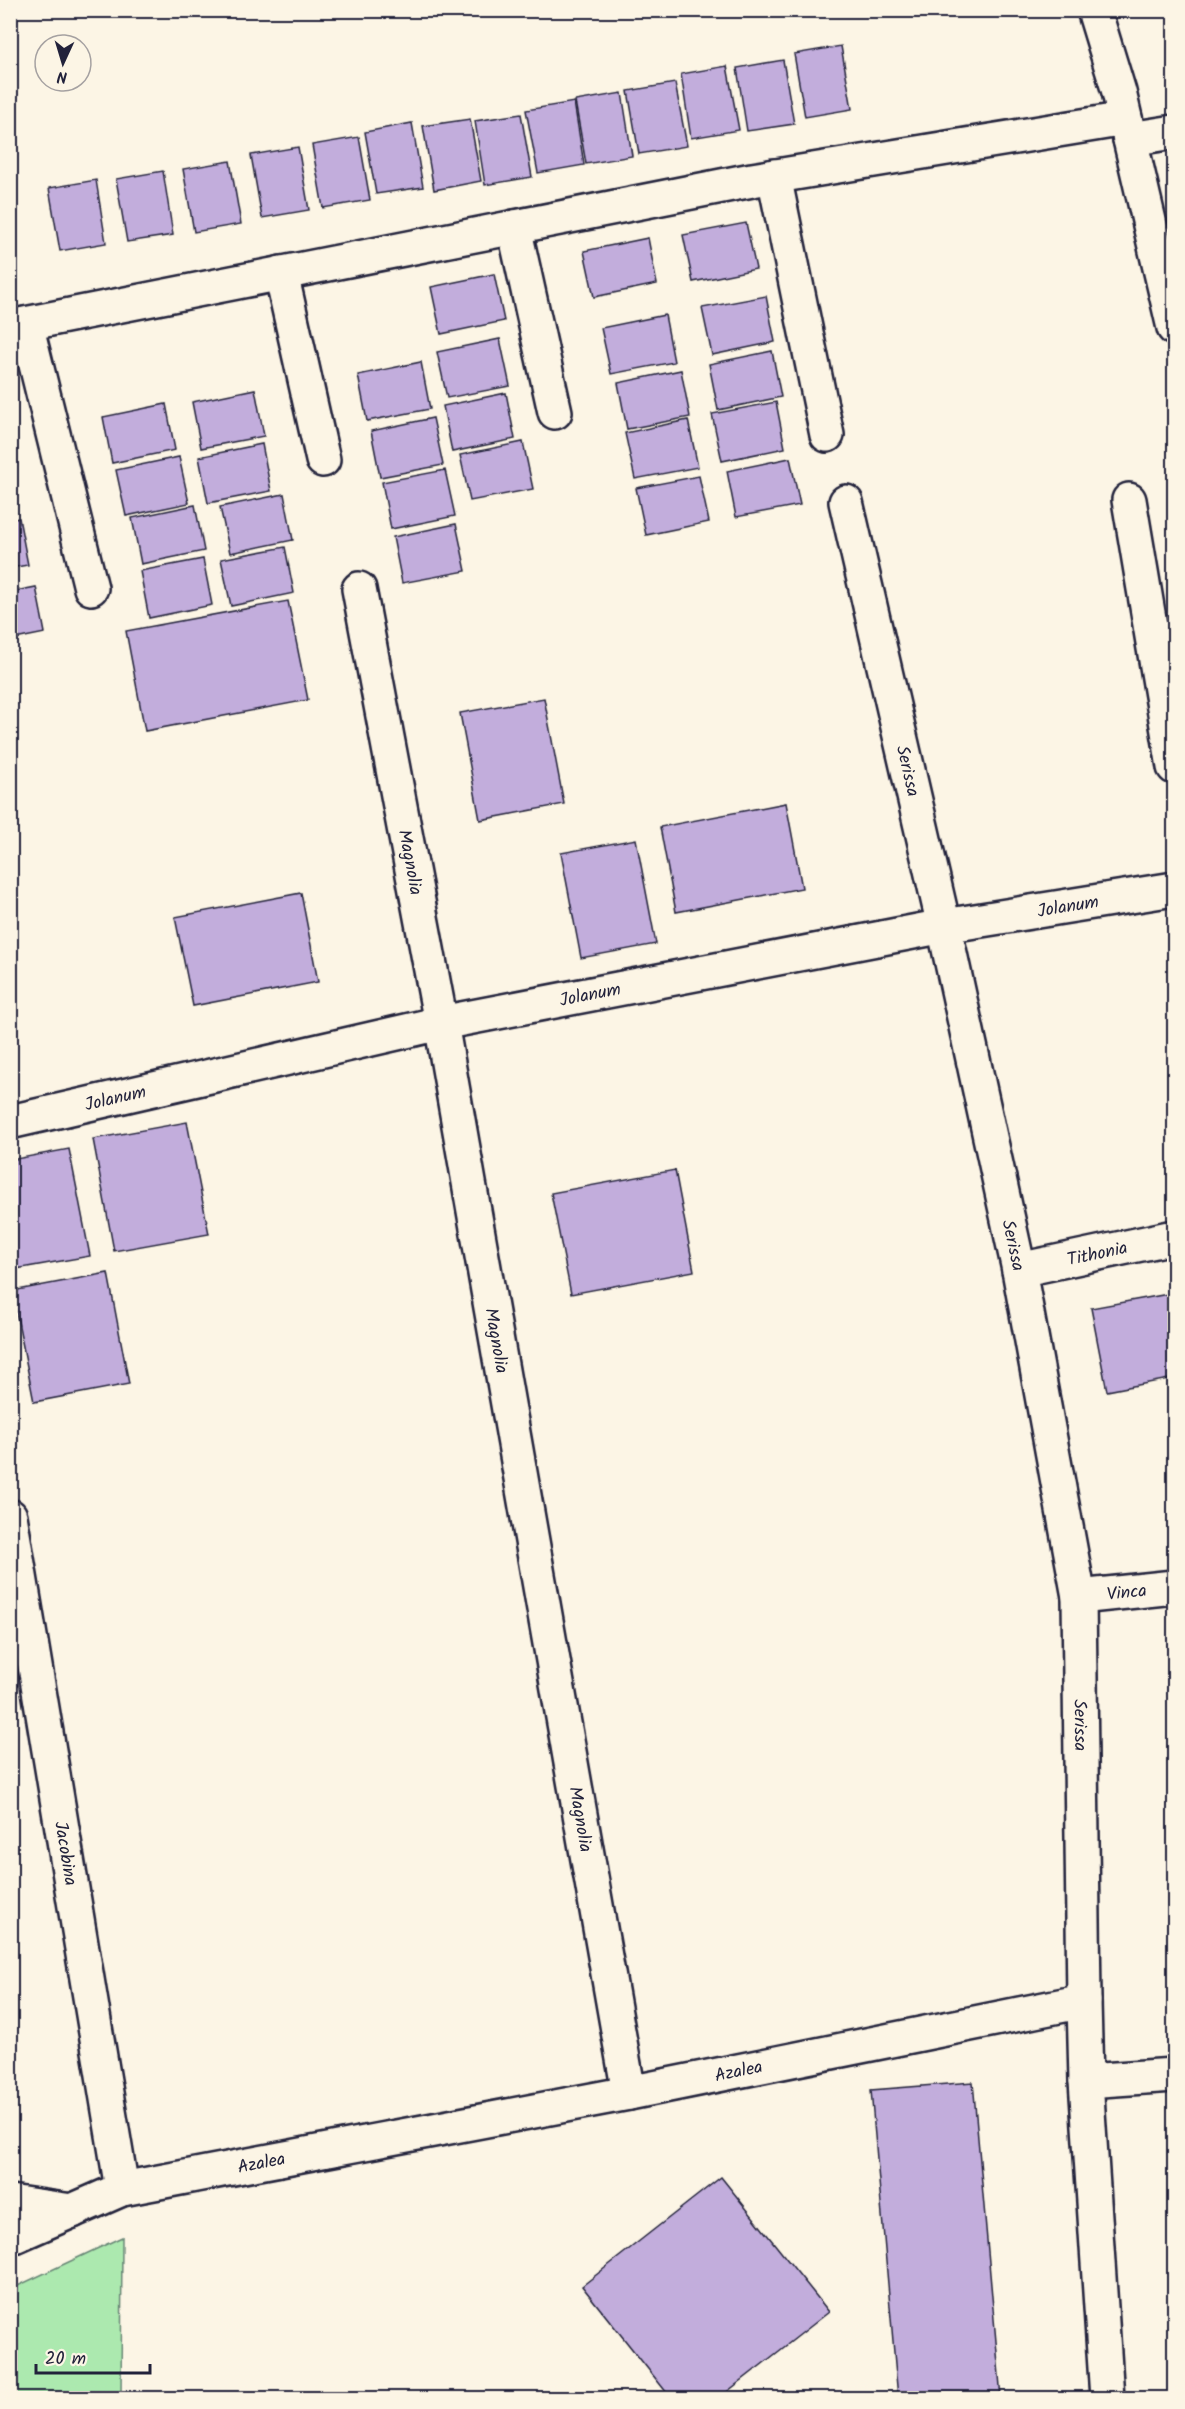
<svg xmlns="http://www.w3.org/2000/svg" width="1185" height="2409" viewBox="0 0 1185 2409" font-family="Kalam,sans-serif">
	<rect width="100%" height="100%" fill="#fcf5e5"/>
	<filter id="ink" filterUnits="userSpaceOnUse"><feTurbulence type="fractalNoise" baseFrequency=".0167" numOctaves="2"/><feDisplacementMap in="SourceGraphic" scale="12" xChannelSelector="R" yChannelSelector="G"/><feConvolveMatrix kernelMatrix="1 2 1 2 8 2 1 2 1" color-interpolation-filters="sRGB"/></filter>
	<g filter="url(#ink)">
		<path fill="#ace9af" stroke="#678675" stroke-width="1.5" d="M122 2237 121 2398H11V2289Z"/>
		<g fill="#c2addc" stroke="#22223b" stroke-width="1.5">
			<path d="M841 46 852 109 805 117 794 54Z"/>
			<path d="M783 60 794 124 747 131 737 68Z"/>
			<path d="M727 66 739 130 691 138 681 74Z"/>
			<path d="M675 83 687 146 639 154 628 91Z"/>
			<path d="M622 93 632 156 586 164 575 101Z"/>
			<path d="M574 102 584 165 538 173 526 110Z"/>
			<path d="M521 114 532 177 485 185 475 121Z"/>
			<path d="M470 119 481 181 434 190 423 126Z"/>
			<path d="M412 123 423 187 376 194 365 132Z"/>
			<path d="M359 137 370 200 323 208 312 145Z"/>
			<path d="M298 147 309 210 262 218 251 155Z"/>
			<path d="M230 161 241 224 194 232 183 169Z"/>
			<path d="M163 171 173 235 127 242 116 179Z"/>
			<path d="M96 180 106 243 60 251 49 188Z"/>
			<path d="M746 223 756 269 693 282 683 235Z"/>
			<path d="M648 238 657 284 594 297 584 251Z"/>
			<path d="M494 274 504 321 441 334 431 287Z"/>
			<path d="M766 296 775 342 712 355 702 308Z"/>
			<path d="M665 315 674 362 611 374 601 328Z"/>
			<path d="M500 339 510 386 447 398 437 352Z"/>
			<path d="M772 351 781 397 718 410 709 364Z"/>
			<path d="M421 362 430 409 367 421 358 375Z"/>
			<path d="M681 370 690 417 627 429 618 383Z"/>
			<path d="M255 389 264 436 201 448 192 402Z"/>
			<path d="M506 393 515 439 452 452 443 406Z"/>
			<path d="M776 402 785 448 722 461 712 414Z"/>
			<path d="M166 404 175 450 112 463 103 417Z"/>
			<path d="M433 418 443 465 380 477 371 431Z"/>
			<path d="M688 420 698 467 635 479 625 433Z"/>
			<path d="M523 442 533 489 470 501 460 455Z"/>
			<path d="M262 444 271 491 208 503 199 457Z"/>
			<path d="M179 457 189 503 126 516 116 470Z"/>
			<path d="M790 458 800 505 736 517 727 471Z"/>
			<path d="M445 470 455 516 391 529 382 482Z"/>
			<path d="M699 476 709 522 646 535 636 488Z"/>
			<path d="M284 494 293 540 230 553 220 507Z"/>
			<path d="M195 505 204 551 141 564 132 518Z"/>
			<path d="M19 518 28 565 10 568V520Z"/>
			<path d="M456 524 466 571 402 583 393 537Z"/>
			<path d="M285 547 294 593 231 606 221 559Z"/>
			<path d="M203 559 212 605 149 618 140 571Z"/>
			<path d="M36 587 45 633 10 640V592Z"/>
			<path d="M288 601 308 700 145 731 126 631Z"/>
			<path d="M544 698 564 804 480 820 460 713Z"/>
			<path d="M786 803 802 888 676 912 660 827Z"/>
			<path d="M636 839 656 944 581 958 561 853Z"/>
			<path d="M301 893 318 982 193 1006 175 917Z"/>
			<path d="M187 1122 209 1234 114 1251 93 1139Z"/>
			<path d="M69 1149 90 1256 10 1270V1160Z"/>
			<path d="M675 1170 694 1271 571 1294 551 1193Z"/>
			<path d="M108 1273 129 1384 34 1402 12 1291Z"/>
			<path d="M1174 1293V1378L1107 1391 1091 1308Z"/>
			<path d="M973 2082 1001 2398H898L871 2090Z"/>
			<path d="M721 2177 829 2312 719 2398H671L582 2286Z"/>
		</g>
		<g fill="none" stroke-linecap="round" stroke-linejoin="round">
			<defs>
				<g id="minor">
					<path d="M1094 10 1119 92 1174 328"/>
					<path d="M1130 139 1174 132"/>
					<path d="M774 176 827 435"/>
					<path d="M514 227 555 412"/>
					<path d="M281 273 323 460"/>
					<path d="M26 324 91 588"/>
					<path d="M10 327 752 180 1125 119"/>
					<path d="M1129 500 1174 767"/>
					<path id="s1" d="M846 502 944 926 1019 1270 1079 1597 1084 2001"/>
					<path id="s2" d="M359 589 441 1023 629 2093"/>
					<path id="s3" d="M10 1122 441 1023 944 926 1174 889"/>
					<path id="s4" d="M1019 1270 1174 1237"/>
					<path id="s5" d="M10 1516 122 2189"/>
					<path id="s6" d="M1079 1597 1174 1587"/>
					<path d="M1086 2081 1174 2075"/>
					<path d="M10 2202 72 2211"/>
					<path id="s7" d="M10 2238 122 2189 629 2093 1084 2001 1086 2081 1107 2398"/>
				</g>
			</defs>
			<use href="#minor" stroke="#22223b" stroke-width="38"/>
			<use href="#minor" stroke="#fcf5e5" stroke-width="33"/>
		</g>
	</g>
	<g text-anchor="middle" stroke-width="5" stroke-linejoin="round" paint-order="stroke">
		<g font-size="18" fill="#22223b" stroke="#fcf5e5">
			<text dy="6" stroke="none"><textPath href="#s1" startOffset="276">Serissa</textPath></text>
			<text dy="6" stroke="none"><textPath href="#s2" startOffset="278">Magnolia</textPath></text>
			<text dy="6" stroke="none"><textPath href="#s3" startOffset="1080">Jolanum</textPath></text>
			<text dy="6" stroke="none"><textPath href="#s3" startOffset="594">Jolanum</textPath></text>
			<text dy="6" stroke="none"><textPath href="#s3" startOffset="108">Jolanum</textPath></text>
			<text dy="6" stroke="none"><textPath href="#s1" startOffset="762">Serissa</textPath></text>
			<text dy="6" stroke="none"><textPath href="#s4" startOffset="80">Tithonia</textPath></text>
			<text dy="6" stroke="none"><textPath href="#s2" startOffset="764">Magnolia</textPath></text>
			<text dy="6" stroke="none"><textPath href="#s6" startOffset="48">Vinca</textPath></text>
			<text dy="6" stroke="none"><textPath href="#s1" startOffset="1248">Serissa</textPath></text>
			<text dy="6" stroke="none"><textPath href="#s2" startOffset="1250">Magnolia</textPath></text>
			<text dy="6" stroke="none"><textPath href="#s5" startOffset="342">Jacobina</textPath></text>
			<text dy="6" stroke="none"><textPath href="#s7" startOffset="750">Azalea</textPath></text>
			<text dy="6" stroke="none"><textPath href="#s7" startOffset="264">Azalea</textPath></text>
		</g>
	</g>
	<rect width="1185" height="2409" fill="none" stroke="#fcf5e5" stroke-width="36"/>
	<rect x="18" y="18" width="1149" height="2373" fill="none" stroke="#22223b" stroke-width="2" filter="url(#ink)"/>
	<g transform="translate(63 63) rotate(184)"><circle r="28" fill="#fcf5e5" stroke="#a5a1a1" stroke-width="1.5"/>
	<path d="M0-4.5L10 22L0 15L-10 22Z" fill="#22223b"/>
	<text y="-9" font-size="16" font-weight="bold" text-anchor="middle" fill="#22223b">N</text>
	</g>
	<path d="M36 2364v9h114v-9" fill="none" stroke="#22223b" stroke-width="3"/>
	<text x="45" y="2364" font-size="18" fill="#22223b" stroke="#fcf5e5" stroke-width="4.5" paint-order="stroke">20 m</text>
</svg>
